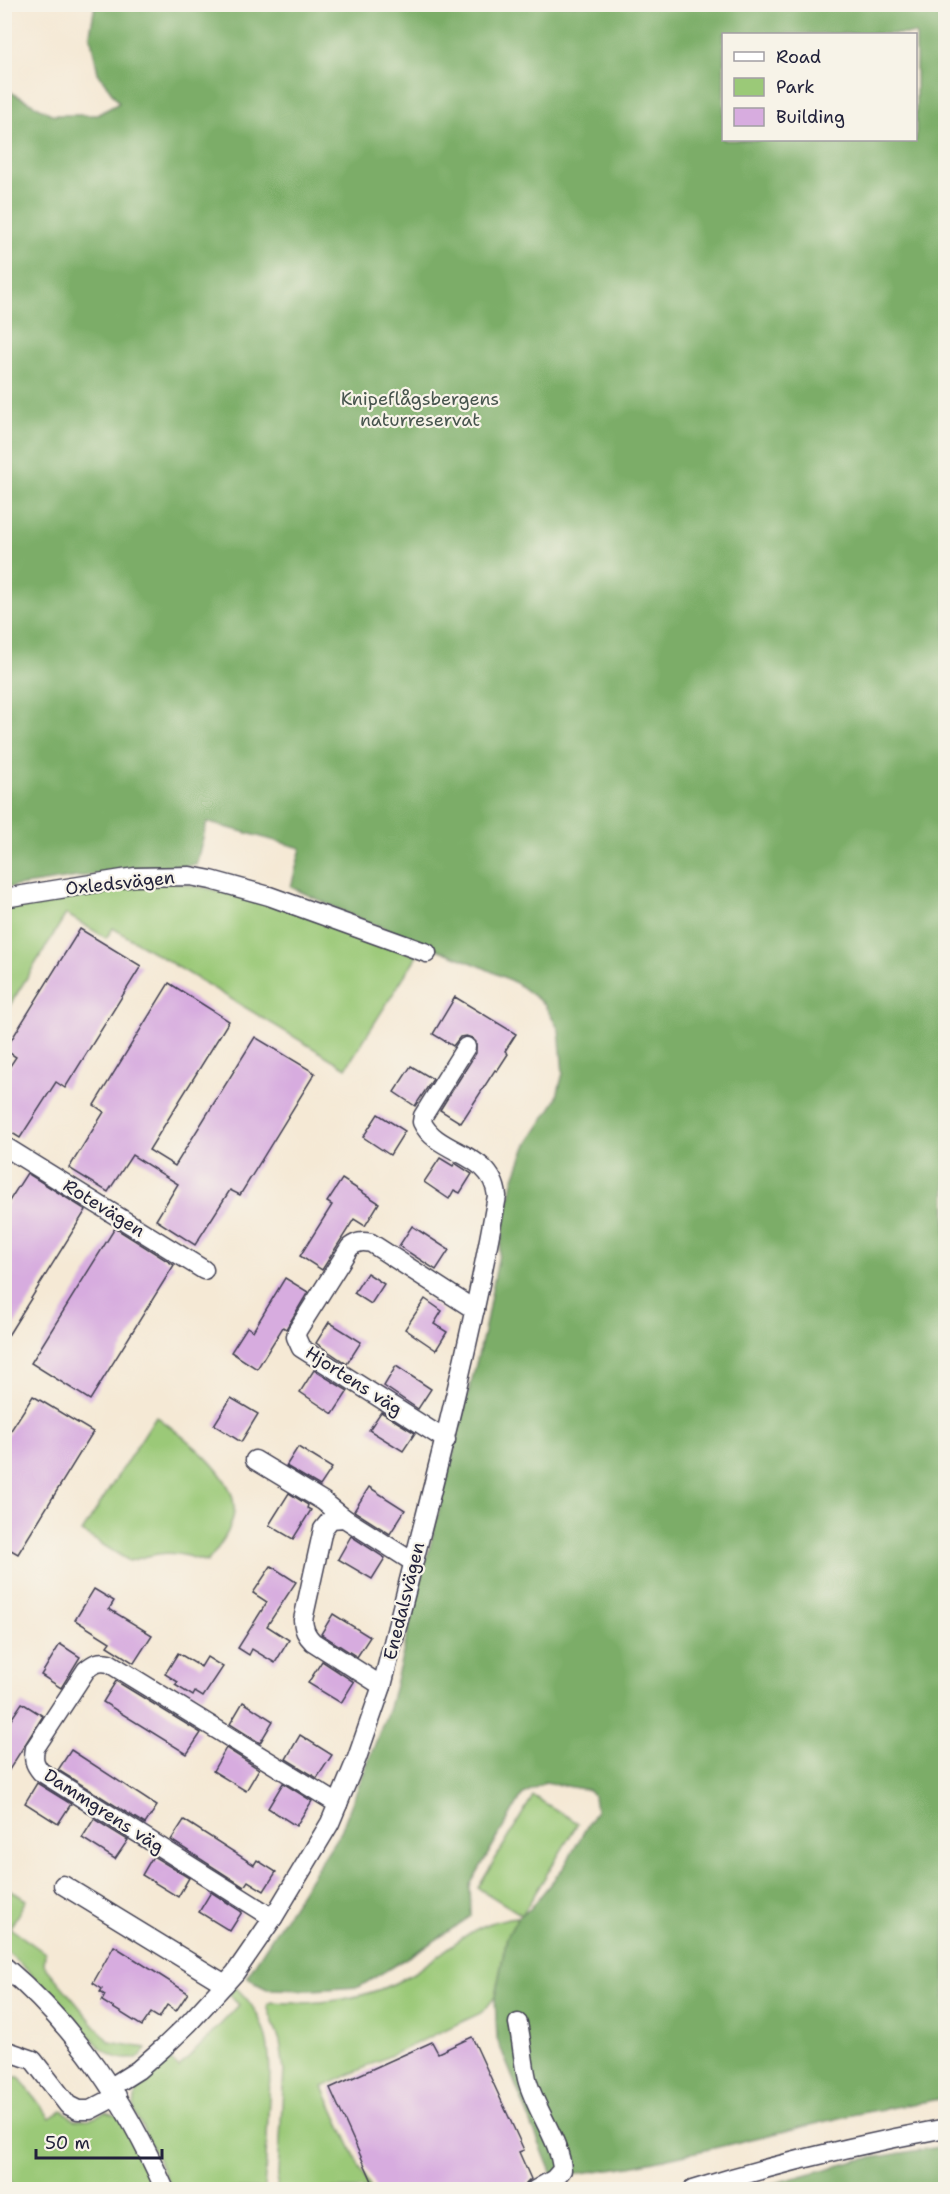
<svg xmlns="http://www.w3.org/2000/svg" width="950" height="2194" viewBox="0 0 950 2194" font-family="'Shantell Sans',sans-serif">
	<rect width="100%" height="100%" fill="#f7f3e8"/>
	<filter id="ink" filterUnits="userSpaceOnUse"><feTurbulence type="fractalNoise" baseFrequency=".0167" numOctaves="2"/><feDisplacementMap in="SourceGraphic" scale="12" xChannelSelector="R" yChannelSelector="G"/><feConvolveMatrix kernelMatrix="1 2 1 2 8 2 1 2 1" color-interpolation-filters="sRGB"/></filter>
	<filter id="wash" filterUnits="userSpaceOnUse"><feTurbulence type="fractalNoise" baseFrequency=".008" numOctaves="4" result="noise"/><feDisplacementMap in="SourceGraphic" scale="24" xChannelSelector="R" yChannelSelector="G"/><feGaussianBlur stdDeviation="1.35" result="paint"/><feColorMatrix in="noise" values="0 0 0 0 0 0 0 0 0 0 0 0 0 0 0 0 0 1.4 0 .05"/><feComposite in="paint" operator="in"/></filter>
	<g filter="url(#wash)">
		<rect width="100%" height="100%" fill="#f5e9d5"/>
		<g fill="#9bc978" stroke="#5e765a" stroke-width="1.5">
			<path d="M172 882 206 888 283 907 417 956 346 1068 113 928 106 938 66 914 5 1013V908C60 897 115 886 172 882Z"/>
			<path d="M156 1416C181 1435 231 1471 234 1505 236 1525 219 1548 207 1562 191 1557 175 1551 158 1554 149 1555 139 1559 129 1561L82 1532Z"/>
			<path d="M533 1796 578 1823 522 1915 478 1888Z"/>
			<path d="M4 1886 26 1900 10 1928 45 1953 44 1965 109 2042 147 2048 140 2057C124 2062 114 2058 101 2048L24 1967 5 1950Z"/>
			<path d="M518 1917 507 1937 495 1997 483 2012 323 2087 370 2189H277L284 2071 280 2041 267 2006 272 2002C318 2006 371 1999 410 1975 449 1952 470 1921 518 1917Z"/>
			<path d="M235 1987C275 2022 271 2067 268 2115 267 2140 266 2165 264 2189H172L134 2110C134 2082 149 2075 168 2058L179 2068 239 2005 229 1995Z"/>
			<path d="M4 2077H19L50 2118 62 2110 75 2120 89 2119 105 2112 119 2116 156 2189H13L5 2163Z"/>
		</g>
		<g fill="#7cad68" stroke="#4f6852" stroke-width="1.5" fill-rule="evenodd">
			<path d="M95 5H945L946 1515 941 1530 946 1546 945 2098 861 2113 714 2148 631 2166 553 2177 497 2039 495 1997 507 1937 518 1917 530 1909 564 1867 596 1810 594 1797 588 1790 545 1782 522 1795 470 1885 471 1916 431 1943 359 1987 312 1990 267 1989 257 1984 247 1976 341 1831 389 1708 484 1332 513 1181 526 1146 556 1100 563 1073 559 1030 544 1004 516 983 480 966 353 916 291 887 301 848 207 822 196 865 111 872 5 888V89L53 115H97L119 103 98 73 90 34ZM724 34H916V140H724Z"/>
			<path d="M945 2146V2189H753L859 2160Z"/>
		</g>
		<g id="blocks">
			<g fill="#d7acdf">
				<path d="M80 929 141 966 65 1088 56 1082 20 1138 4 1128V1075L16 1057 5 1050Z"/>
				<path d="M169 983 229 1021 149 1150 175 1166 255 1037 315 1073 240 1195 230 1190 195 1245 156 1220 178 1184 132 1155 108 1192 69 1168 104 1112 94 1105Z"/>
				<path d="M455 997 516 1034 505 1051 508 1054 497 1071 495 1070 461 1123 440 1110 476 1053V1042L472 1038 466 1036 460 1037 453 1046 433 1034Z"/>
				<path d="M411 1066 433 1079 415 1106 394 1092Z"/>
				<path d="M378 1114 405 1131 390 1155 363 1137Z"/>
				<path d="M440 1158 453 1166 455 1163 472 1174 460 1193 454 1190 449 1199 424 1182Z"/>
				<path d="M27 1173 86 1210 4 1342V1209Z"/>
				<path d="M342 1179 379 1203 365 1226 354 1219 322 1270 300 1256 332 1205 327 1202Z"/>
				<path d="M412 1226 449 1250 436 1270 399 1246Z"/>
				<path d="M115 1228 174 1265 90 1400 31 1363Z"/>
				<path d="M367 1273 384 1284 371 1304 354 1293Z"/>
				<path d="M285 1278 308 1292 286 1329 283 1327 257 1369 231 1352 247 1327 253 1331Z"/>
				<path d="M425 1299 442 1311 434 1324 447 1332 436 1350 405 1329Z"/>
				<path d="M329 1322 361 1342 347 1364 316 1343Z"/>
				<path d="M396 1366 431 1389 418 1409 384 1386Z"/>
				<path d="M314 1370 348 1391 333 1414 300 1392Z"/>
				<path d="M33 1396 93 1432 18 1554 4 1546V1441Z"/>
				<path d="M231 1398 258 1414 241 1442 214 1425Z"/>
				<path d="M381 1412 415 1433 403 1451 369 1430Z"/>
				<path d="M298 1447 332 1468 320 1486 286 1466Z"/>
				<path d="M369 1487 405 1510 390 1534 354 1511Z"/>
				<path d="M289 1493 308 1505 307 1508 311 1510 293 1539 269 1525Z"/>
				<path d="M351 1536 385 1558 372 1579 338 1559Z"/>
				<path d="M271 1566 296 1582 267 1626 289 1640 275 1663 252 1649 249 1655 238 1648 267 1602 253 1593Z"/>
				<path d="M94 1589 114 1601 109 1609 152 1635 134 1663 107 1646 110 1642 75 1620Z"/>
				<path d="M333 1614 370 1637 357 1657 321 1634Z"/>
				<path d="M60 1644 80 1657 61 1688 41 1675Z"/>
				<path d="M178 1653 201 1667 207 1657 223 1667 203 1697 195 1692 193 1696 175 1685 178 1682 165 1674Z"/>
				<path d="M322 1661 354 1682 341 1703 308 1683Z"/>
				<path d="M116 1681 201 1733 187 1754 103 1702Z"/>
				<path d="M243 1702 273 1721 260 1743 230 1724Z"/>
				<path d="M22 1703 43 1716 4 1778V1730Z"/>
				<path d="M300 1735 332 1755 317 1778 286 1759Z"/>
				<path d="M226 1748 259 1769 246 1791 213 1771Z"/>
				<path d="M71 1750 157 1806 145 1824 58 1770Z"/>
				<path d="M37 1783 71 1804 58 1824 25 1803Z"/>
				<path d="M283 1783 312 1801 296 1826 268 1808Z"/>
				<path d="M94 1819 128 1840 115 1859 82 1838Z"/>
				<path d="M184 1820 254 1865 257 1860 276 1872 264 1891 248 1881 244 1887 171 1840Z"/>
				<path d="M153 1856 189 1878 178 1897 142 1875Z"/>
				<path d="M211 1892 242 1912 230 1931 199 1912Z"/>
				<path d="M114 1946 188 1993 176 2011 167 2005 159 2018 151 2013 142 2026 102 2001 105 1995 100 1992 102 1989 93 1983Z"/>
				<path d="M472 2037 524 2150 519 2152 531 2179 526 2184 524 2190H376L330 2088 432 2042 438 2053Z"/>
			</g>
		</g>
	</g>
	<g filter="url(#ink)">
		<use href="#blocks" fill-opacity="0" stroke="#424052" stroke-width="1.5"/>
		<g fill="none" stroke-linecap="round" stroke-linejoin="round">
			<defs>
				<g id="minor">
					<path d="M4 898 135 877 190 876 211 880 269 896 427 953"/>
					<path d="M4 1146 204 1270"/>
					<path d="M446 1440 301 1348 296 1337 297 1331 350 1247C357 1242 362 1241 371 1243L475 1310"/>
					<path d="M255 1460 323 1501 344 1518"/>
					<path d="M382 1686 313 1642C306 1635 304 1630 303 1620L323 1529 331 1519 344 1518 413 1562"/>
					<path d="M63 1885 225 1984"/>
					<path d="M273 1918 41 1772C34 1764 33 1759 35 1748L86 1670C94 1663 99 1661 109 1663L338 1804"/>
					<path d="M4 1966C77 2028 126 2102 165 2190"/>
					<path d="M518 2023C522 2042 523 2061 527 2079 534 2108 561 2142 562 2170L554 2179 535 2190"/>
					<path d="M10 2052 33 2060 68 2105 78 2110H90L117 2096"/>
					<path d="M111 2087 138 2070 163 2048 189 2023 235 1973 273 1918 330 1823 357 1758 382 1686C423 1523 468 1361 497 1196 492 1151 437 1155 422 1122L423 1116 466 1047"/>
					<path d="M692 2190C775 2164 860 2144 946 2128"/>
				</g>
			</defs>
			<use href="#minor" stroke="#424052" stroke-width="21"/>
			<use href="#minor" stroke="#fff" stroke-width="18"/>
		</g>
	</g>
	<g text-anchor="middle" stroke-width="4.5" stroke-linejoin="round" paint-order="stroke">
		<g font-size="18" fill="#46544d" stroke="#f7f3e8">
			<text x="420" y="405">Knipeflågsbergens<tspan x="420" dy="21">naturreservat</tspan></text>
		</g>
		<g font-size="18" fill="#22223b" stroke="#f7f3e8">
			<text transform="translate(120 883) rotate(-6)" y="6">Oxledsvägen</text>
			<text transform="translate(104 1208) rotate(32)" y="6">Rotevägen</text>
			<text transform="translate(354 1381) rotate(33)" y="6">Hjortens väg</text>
			<text transform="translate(404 1601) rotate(-76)" y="6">Enedalsvägen</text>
			<text transform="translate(104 1811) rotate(33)" y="6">Dammgrens väg</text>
		</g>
	</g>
	<rect width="950" height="2194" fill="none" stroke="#f7f3e8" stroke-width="24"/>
	<rect x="722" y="33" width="195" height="108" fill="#f7f3e8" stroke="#a29fa3" stroke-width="1.5"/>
	<rect x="734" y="52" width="30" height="9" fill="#ffffff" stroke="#a29fa3" stroke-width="1.5"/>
	<text x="776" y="63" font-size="18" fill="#22223b">Road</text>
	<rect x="734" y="78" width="30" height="18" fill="#9bc978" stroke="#a29fa3" stroke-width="1.5"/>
	<text x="776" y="93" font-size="18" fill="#22223b">Park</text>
	<rect x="734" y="108" width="30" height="18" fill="#d7acdf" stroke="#a29fa3" stroke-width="1.5"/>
	<text x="776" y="123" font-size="18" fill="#22223b">Building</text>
	<path d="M36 2149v9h126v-9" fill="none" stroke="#22223b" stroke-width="3"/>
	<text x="45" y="2149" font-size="18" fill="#22223b" stroke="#f7f3e8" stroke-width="4.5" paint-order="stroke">50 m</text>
</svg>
